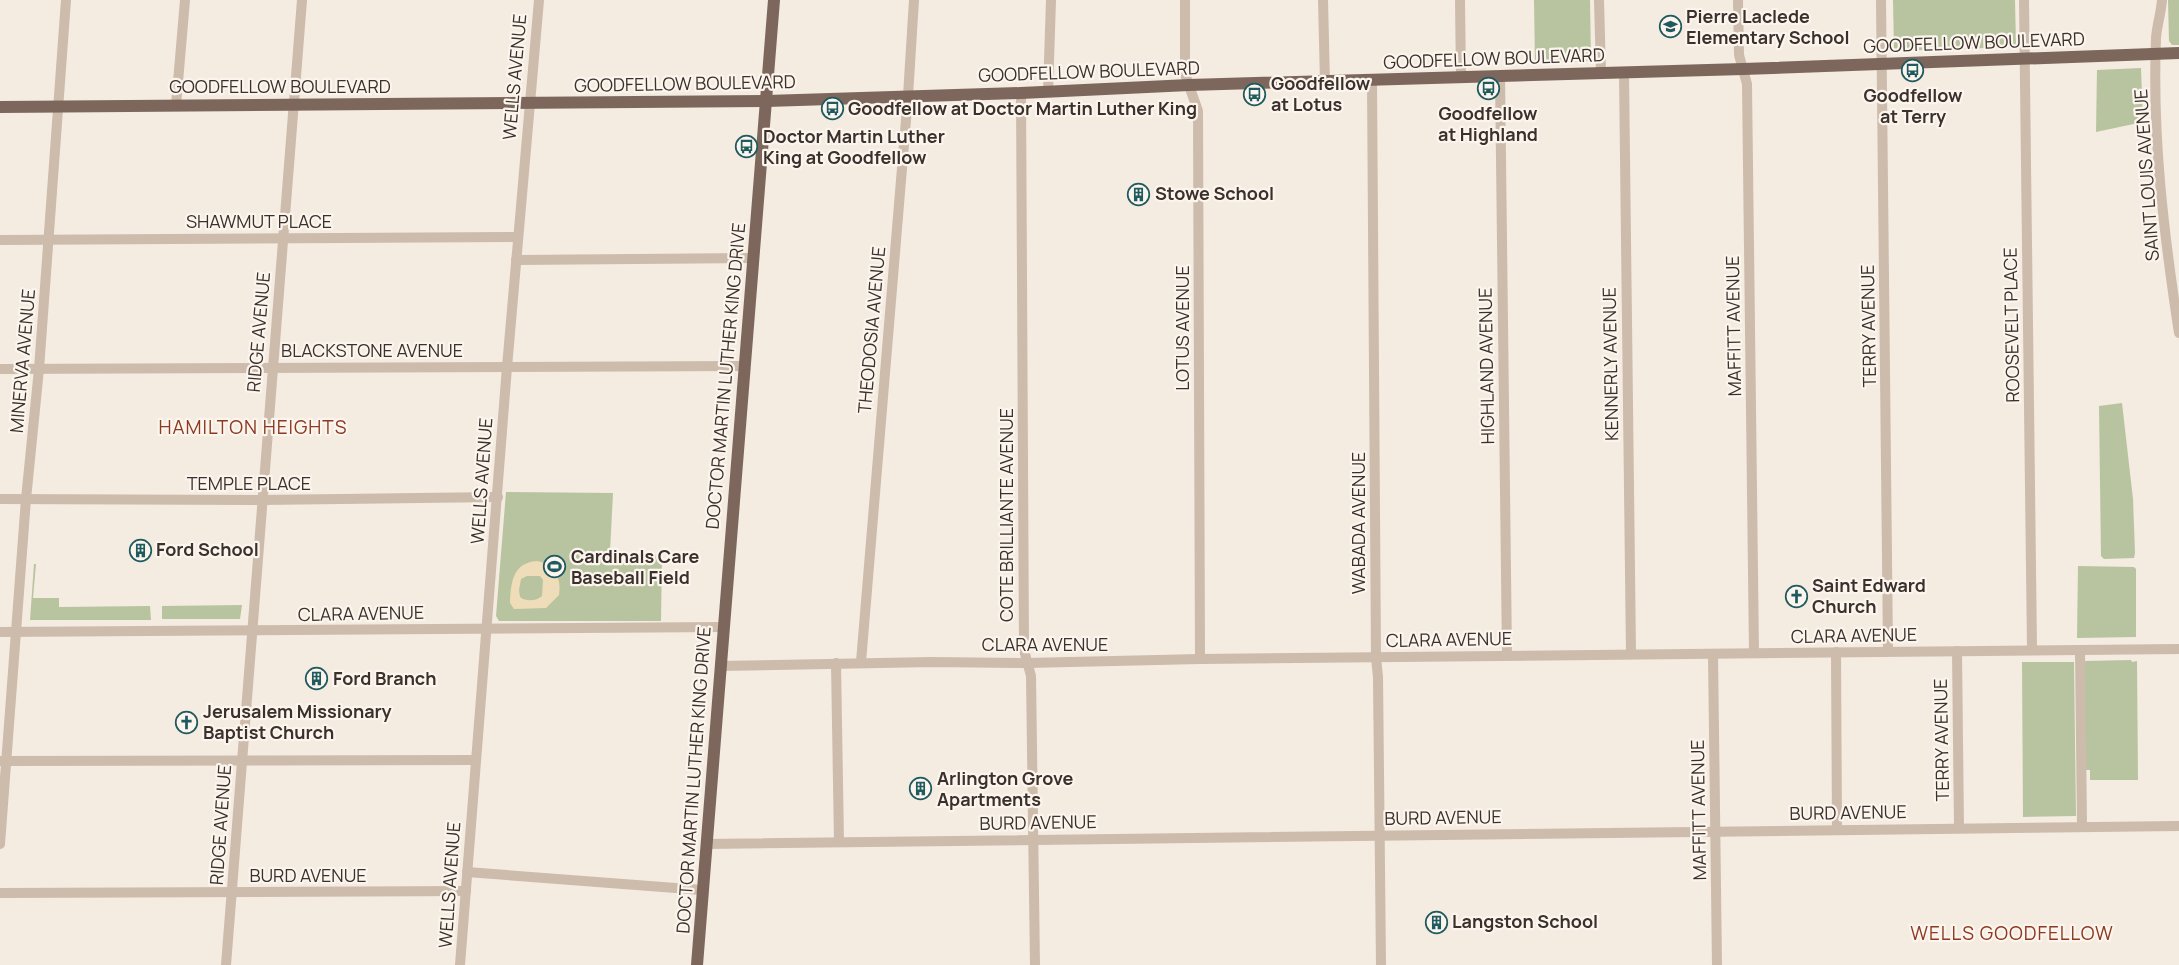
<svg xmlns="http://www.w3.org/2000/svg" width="2179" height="965" viewBox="0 0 2179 965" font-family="Manrope,sans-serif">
	<rect width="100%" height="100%" fill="#f4ebe1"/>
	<g fill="#b8c4a0">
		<path d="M1534 0H1590L1591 61 1535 63Z"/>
		<path d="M1893 0H2015L2016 47 1894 51Z"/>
		<path d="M2168 0H2179V45H2172L2169 41Z"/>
		<path d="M2141 68 2143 122 2096 132 2097 70Z"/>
		<path d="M2122 403 2133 499 2135 553 2134 558 2104 559 2101 556 2099 406Z"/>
		<path d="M506 492 613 493 610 552 662 555 661 621H499L496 616Z"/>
		<path d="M34 564H36L33 598H59V607L150 606 151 620H30Z"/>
		<path d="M2078 566 2134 567 2136 569V637L2077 638Z"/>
		<path d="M242 605 240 619H162V606Z"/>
		<path d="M2131 660 2132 662 2137 661 2138 780H2090V770H2085L2084 662 2085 661Z"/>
		<path d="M2022 662H2074L2076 816 2023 817Z"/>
	</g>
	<path fill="#efdcb8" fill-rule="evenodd" d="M537 561C554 565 562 577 559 595L546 608 514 609 510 603C511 583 512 563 537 561ZM527 576H540L543 580 542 596C537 601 526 602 520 597L519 590 521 579Z"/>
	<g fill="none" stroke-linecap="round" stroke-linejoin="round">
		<g stroke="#cdbbac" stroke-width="10">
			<path d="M1185 0V74L1198 111 1200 659"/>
			<path d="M1323 0 1325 82"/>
			<path d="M1460 0 1461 77"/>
			<path d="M1599 0 1601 73"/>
			<path d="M1738 0 1739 55 1747 84 1754 653"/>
			<path d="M1881 0 1888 651"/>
			<path d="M2024 0 2032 649"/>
			<path d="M2162 0C2161 13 2157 25 2156 38 2152 137 2164 235 2179 333"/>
			<path d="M1624 73 1631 654"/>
			<path d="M1500 76 1507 655"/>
			<path d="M1372 81 1376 658 1378 677 1381 965"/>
			<path d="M1048 92 1051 0"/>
			<path d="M1021 93 1024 650 1031 676 1035 965"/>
			<path d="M176 105 185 0"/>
			<path d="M0 240 518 237"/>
			<path d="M516 260 753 258"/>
			<path d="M0 369 744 366"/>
			<path d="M0 499 262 500 498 497"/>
			<path d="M0 632 723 627"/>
			<path d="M2080 650 2082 827"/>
			<path d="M1957 651 1959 828"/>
			<path d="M1836 652 1837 829"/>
			<path d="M1713 654 1717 965"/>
			<path d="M861 662 908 96 914 0"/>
			<path d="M836 663 839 842"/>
			<path d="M720 666 932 662 1027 663 1200 659 2179 649"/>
			<path d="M0 761 476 760"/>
			<path d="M0 844 26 499 39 369 66 0"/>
			<path d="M706 844 2179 826"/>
			<path d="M467 872 702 890"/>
			<path d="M0 893 466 891"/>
			<path d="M226 965 302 0"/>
			<path d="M460 965 507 367 539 0"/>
		</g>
		<g stroke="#7d675c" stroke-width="12">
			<path d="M0 107 767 101 1021 93 1189 85 1743 69 2179 53"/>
			<path d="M697 965 774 0"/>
		</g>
	</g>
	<defs>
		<symbol id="school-ring" viewBox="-11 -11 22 22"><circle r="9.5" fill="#fbf5ee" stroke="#1f5a5e" stroke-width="1.5"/><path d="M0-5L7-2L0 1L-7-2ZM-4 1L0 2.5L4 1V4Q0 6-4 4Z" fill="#1f5a5e"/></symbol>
		<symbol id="bus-ring" viewBox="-11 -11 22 22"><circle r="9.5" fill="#fbf5ee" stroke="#1f5a5e" stroke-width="1.5"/><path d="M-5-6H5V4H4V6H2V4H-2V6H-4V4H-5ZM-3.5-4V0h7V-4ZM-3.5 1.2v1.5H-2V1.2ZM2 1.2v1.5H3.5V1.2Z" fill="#1f5a5e"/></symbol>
		<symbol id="building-ring" viewBox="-11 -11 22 22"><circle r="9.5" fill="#fbf5ee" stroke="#1f5a5e" stroke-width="1.5"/><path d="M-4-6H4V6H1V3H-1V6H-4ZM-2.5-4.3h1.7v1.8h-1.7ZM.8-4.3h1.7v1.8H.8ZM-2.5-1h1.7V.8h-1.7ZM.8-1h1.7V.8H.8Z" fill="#1f5a5e"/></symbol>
		<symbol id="stadium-ring" viewBox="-11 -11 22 22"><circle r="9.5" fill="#fbf5ee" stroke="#1f5a5e" stroke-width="1.5"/><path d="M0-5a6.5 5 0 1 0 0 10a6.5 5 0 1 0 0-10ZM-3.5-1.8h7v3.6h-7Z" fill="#1f5a5e"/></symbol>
		<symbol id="church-ring" viewBox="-11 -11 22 22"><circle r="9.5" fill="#fbf5ee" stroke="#1f5a5e" stroke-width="1.5"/><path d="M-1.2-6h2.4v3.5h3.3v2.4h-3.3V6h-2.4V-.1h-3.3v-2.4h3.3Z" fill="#1f5a5e"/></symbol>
	</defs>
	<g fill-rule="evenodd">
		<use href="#school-ring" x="1658" y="14" width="25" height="25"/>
		<use href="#bus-ring" x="1900" y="58" width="25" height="25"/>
		<use href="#bus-ring" x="1476" y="76" width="25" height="25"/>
		<use href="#bus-ring" x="1242" y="82" width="25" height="25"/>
		<use href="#bus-ring" x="820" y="96" width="25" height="25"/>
		<use href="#bus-ring" x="734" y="134" width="25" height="25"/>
		<use href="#building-ring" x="1126" y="182" width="25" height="25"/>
		<use href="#building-ring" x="128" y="538" width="25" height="25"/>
		<use href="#stadium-ring" x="542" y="554" width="25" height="25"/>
		<use href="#church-ring" x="1784" y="584" width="25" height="25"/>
		<use href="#building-ring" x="304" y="666" width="25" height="25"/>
		<use href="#church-ring" x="174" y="710" width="25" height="25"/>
		<use href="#building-ring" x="908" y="776" width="25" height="25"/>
		<use href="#building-ring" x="1424" y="910" width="25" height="25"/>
	</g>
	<g text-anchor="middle" stroke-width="4.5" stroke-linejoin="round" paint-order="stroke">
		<g font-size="18" font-weight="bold" fill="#3b302b" stroke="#fbf5ee" text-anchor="start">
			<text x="1686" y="23">Pierre Laclede<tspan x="1686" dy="21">Elementary School</tspan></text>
			<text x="1271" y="90">Goodfellow<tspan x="1271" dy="21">at Lotus</tspan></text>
			<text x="1913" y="102" text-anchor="middle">Goodfellow<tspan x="1913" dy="21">at Terry</tspan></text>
			<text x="848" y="115">Goodfellow at Doctor Martin Luther King</text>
			<text x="1488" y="120" text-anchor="middle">Goodfellow<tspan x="1488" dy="21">at Highland</tspan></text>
			<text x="763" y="143">Doctor Martin Luther<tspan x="763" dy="21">King at Goodfellow</tspan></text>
			<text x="1155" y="200">Stowe School</text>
			<text x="156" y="556">Ford School</text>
			<text x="571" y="563">Cardinals Care<tspan x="571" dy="21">Baseball Field</tspan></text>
			<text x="1812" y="592">Saint Edward<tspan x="1812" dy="21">Church</tspan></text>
			<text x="333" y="685">Ford Branch</text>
			<text x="203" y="718">Jerusalem Missionary<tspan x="203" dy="21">Baptist Church</tspan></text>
			<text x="937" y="785">Arlington Grove<tspan x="937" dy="21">Apartments</tspan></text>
			<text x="1452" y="928">Langston School</text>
		</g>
		<g font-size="18" fill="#3b302b" stroke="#fbf5ee">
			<text transform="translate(1974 43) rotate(-2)" y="6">GOODFELLOW BOULEVARD</text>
			<text transform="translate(1494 59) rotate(-2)" y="6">GOODFELLOW BOULEVARD</text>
			<text transform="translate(1089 72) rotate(-2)" y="6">GOODFELLOW BOULEVARD</text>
			<text transform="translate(515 77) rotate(-85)" y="6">WELLS AVENUE</text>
			<text transform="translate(685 84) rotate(-1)" y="6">GOODFELLOW BOULEVARD</text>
			<text x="280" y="93">GOODFELLOW BOULEVARD</text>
			<text transform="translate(2147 175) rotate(-94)" y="6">SAINT LOUIS AVENUE</text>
			<text x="259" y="228">SHAWMUT PLACE</text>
			<text transform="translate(2012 325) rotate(-91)" y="6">ROOSEVELT PLACE</text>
			<text transform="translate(1734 326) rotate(-91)" y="6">MAFFITT AVENUE</text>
			<text transform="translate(1869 326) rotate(-91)" y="6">TERRY AVENUE</text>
			<text transform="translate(1183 328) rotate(-90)" y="6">LOTUS AVENUE</text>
			<text transform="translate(872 330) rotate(-85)" y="6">THEODOSIA AVENUE</text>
			<text transform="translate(259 332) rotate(-85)" y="6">RIDGE AVENUE</text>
			<text x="372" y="357">BLACKSTONE AVENUE</text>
			<text transform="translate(23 361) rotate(-85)" y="6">MINERVA AVENUE</text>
			<text transform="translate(1611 364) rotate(-91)" y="6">KENNERLY AVENUE</text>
			<text transform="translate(1487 366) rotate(-91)" y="6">HIGHLAND AVENUE</text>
			<text transform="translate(726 376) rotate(-85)" y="6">DOCTOR MARTIN LUTHER KING DRIVE</text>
			<text transform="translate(482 481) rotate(-86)" y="6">WELLS AVENUE</text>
			<text x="249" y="490">TEMPLE PLACE</text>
			<text transform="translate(1007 515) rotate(-90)" y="6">COTE BRILLIANTE AVENUE</text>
			<text transform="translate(1359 523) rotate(-90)" y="6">WABADA AVENUE</text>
			<text transform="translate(361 614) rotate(-1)" y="6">CLARA AVENUE</text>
			<text transform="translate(1854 636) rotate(-1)" y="6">CLARA AVENUE</text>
			<text transform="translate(1449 640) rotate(-1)" y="6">CLARA AVENUE</text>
			<text x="1045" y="651">CLARA AVENUE</text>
			<text transform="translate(1942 740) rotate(-91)" y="6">TERRY AVENUE</text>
			<text transform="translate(694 780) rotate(-86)" y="6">DOCTOR MARTIN LUTHER KING DRIVE</text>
			<text transform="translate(1699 810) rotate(-91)" y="6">MAFFITT AVENUE</text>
			<text transform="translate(1848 813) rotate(-1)" y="6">BURD AVENUE</text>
			<text transform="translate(1443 818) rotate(-1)" y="6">BURD AVENUE</text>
			<text transform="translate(1038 823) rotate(-1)" y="6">BURD AVENUE</text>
			<text transform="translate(221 825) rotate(-86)" y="6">RIDGE AVENUE</text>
			<text x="308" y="882">BURD AVENUE</text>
			<text transform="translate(450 885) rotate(-86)" y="6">WELLS AVENUE</text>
		</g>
		<g font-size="19" letter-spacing="1" fill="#8c3b22" stroke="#fbf5ee">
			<text x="253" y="434">HAMILTON HEIGHTS</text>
			<text x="2012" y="940">WELLS GOODFELLOW</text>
		</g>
	</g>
</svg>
